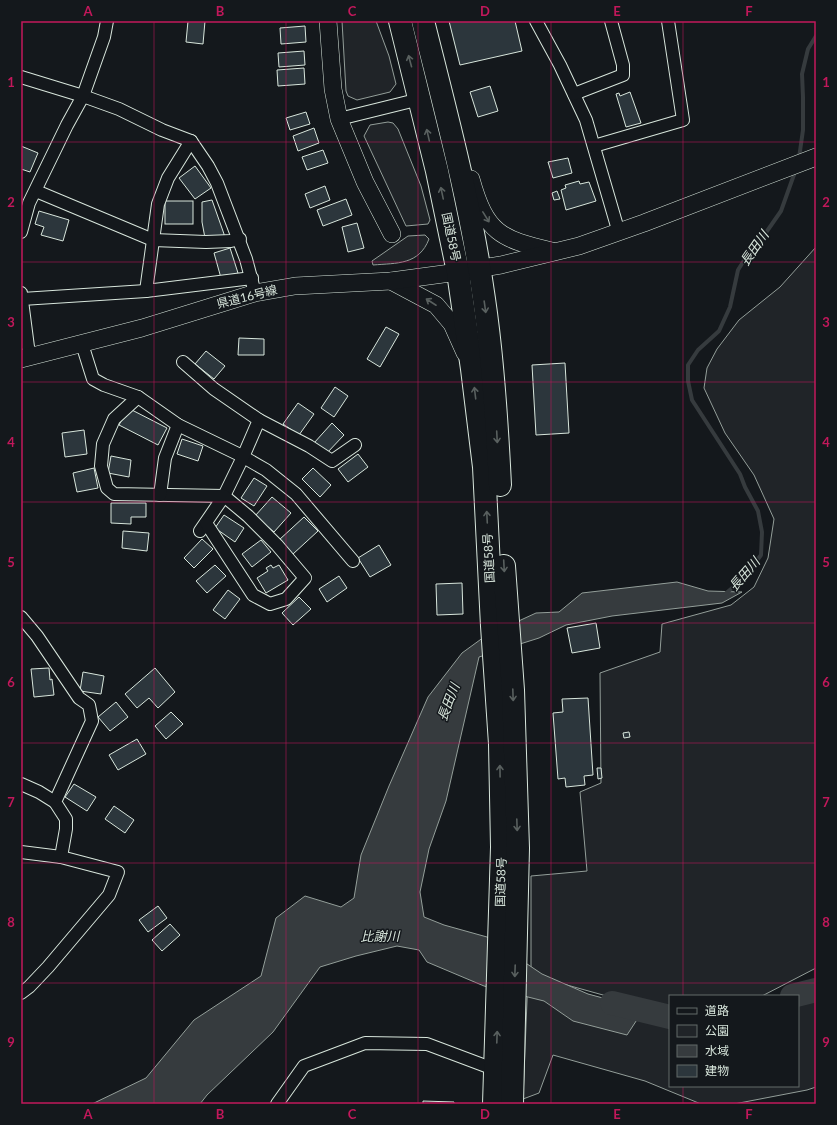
<svg xmlns="http://www.w3.org/2000/svg" width="837" height="1125" viewBox="0 0 837 1125" font-family="Lato,'Noto Sans JP',sans-serif">
	<rect width="100%" height="100%" fill="#14181c"/>
	<g fill="#202428" stroke="#939e99">
		<path d="M342 21H376L389 56 396 84 390 92 357 100 348 96 346 91Z"/>
		<path d="M388 122 393 123 398 129 421 186 430 220 428 224 406 226 364 136 370 125Z"/>
		<path d="M425 235 429 239C419 265 397 263 373 265L372 261 408 236Z"/>
		<path d="M816 247V968L762 996H670V1011L657 1010 531 975V876L587 871 580 792 601 783 600 673 660 652 662 624 731 605 754 587 768 558 774 519 754 475 725 433 704 388 707 368 717 349 739 320 780 287Z"/>
		<path d="M528 977 659 1015 670 1016V1086H798V996H791L816 988V1087L807 1090 734 1104H701L645 1081 553 1055 539 1093 523 1099Z"/>
	</g>
	<path fill="#363b3e" stroke="#939e99" d="M677 582 708 591 742 592 722 603 612 616 566 625 539 638 479 657 446 801 429 849 420 892 424 917 444 925 487 937 542 974 588 994 644 1009 627 1035 573 1021 544 1001 484 986 427 962 419 950 397 946 356 956 320 967 273 1032 207 1095 200 1104H92L146 1078 194 1020 261 976 276 918 305 896 341 907 354 898 361 855 389 786 428 697 462 653 484 637 536 613 559 612 582 593Z"/>
	<g fill="none" stroke-linecap="round" stroke-linejoin="round">
		<g stroke="#363b3e" stroke-width="4">
			<path d="M799 158 803 130V97L802 74 808 49 816 36"/>
			<path d="M725 594 737 584 750 570 761 555 762 532 758 511 745 487 740 474 692 400 688 381V365L698 350 719 331 730 307 738 270 750 251 765 234 781 211 796 169"/>
		</g>
		<g stroke="#363b3e" stroke-width="24">
			<path d="M792 996 816 990"/>
			<path d="M612 1003 670 1017"/>
		</g>
	</g>
	<g fill="#2c363c" stroke="#d8e6dc">
		<path d="M188 21H205L203 44 186 42Z"/>
		<path d="M449 21H515L522 51 460 65Z"/>
		<path d="M305 26 306 42 281 44 280 28Z"/>
		<path d="M304 51 305 65 279 67 278 53Z"/>
		<path d="M304 68 305 84 278 86 277 70Z"/>
		<path d="M490 86 498 111 478 117 470 92Z"/>
		<path d="M630 92 641 123 626 127 616 94 619 93 620 96Z"/>
		<path d="M306 112 310 124 290 130 286 118Z"/>
		<path d="M314 128 319 143 298 151 293 136Z"/>
		<path d="M21 146 38 153 30 172 21 169Z"/>
		<path d="M323 150 328 163 307 170 302 157Z"/>
		<path d="M568 158 572 173 553 178 548 162Z"/>
		<path d="M195 166 211 188 195 199 179 178Z"/>
		<path d="M579 181 580 184 589 182 596 201 566 210 561 190 566 188 565 185Z"/>
		<path d="M325 186 330 200 310 208 305 194Z"/>
		<path d="M557 191 560 199 554 200 552 193Z"/>
		<path d="M346 199 352 215 323 226 317 210Z"/>
		<path d="M212 200 224 234V239L205 238 202 222V202Z"/>
		<rect x="165" y="201" width="28" height="23"/>
		<path d="M39 211 69 220 63 241 41 235 44 227 35 224Z"/>
		<path d="M357 223 364 248 348 252 342 227Z"/>
		<path d="M230 248 238 273 221 278 214 253Z"/>
		<path d="M386 327 399 334 380 367 367 359Z"/>
		<path d="M239 338 264 339V355H238Z"/>
		<path d="M206 351 225 366 214 379 195 364Z"/>
		<path d="M565 363 569 433 536 435 532 365Z"/>
		<path d="M335 387 348 396 334 417 321 408Z"/>
		<path d="M298 403 314 414 299 435 283 424Z"/>
		<path d="M128 408 167 428 158 445 119 425Z"/>
		<path d="M332 423 344 435 326 454 314 443Z"/>
		<path d="M84 430 87 454 65 457 62 433Z"/>
		<path d="M182 439 203 446 198 461 177 454Z"/>
		<path d="M358 454 368 467 348 482 338 469Z"/>
		<path d="M111 456 131 460 129 477 108 473Z"/>
		<path d="M94 468 98 488 77 492 73 473Z"/>
		<path d="M313 468 331 485 320 497 302 479Z"/>
		<path d="M254 478 267 486 254 506 241 498Z"/>
		<path d="M272 497 291 513 274 532 255 516Z"/>
		<path d="M111 503H146V517H131V524L111 523Z"/>
		<path d="M224 515 244 528 235 542 215 528Z"/>
		<path d="M304 517 318 531 293 554 279 540Z"/>
		<path d="M123 531 149 533 147 551 122 548Z"/>
		<path d="M202 539 213 549 194 568 184 558Z"/>
		<path d="M261 540 271 552 252 567 242 554Z"/>
		<path d="M379 545 391 565 370 577 358 558Z"/>
		<path d="M215 565 226 576 207 593 196 581Z"/>
		<path d="M271 565 273 568 279 565 288 580 266 593 257 578 268 571 266 568Z"/>
		<path d="M339 576 347 588 327 602 319 589Z"/>
		<path d="M462 583 463 614 437 615 436 584Z"/>
		<path d="M228 590 240 599 225 619 213 610Z"/>
		<path d="M299 597 311 609 293 625 282 613Z"/>
		<path d="M596 623 600 648 572 653 567 628Z"/>
		<path d="M49 668 50 680 52 679 54 695 34 697 31 669Z"/>
		<path d="M155 668 175 692 158 708 149 698 137 708 125 694Z"/>
		<path d="M83 672 104 676 101 694 80 691Z"/>
		<path d="M588 698 593 775 584 776 585 785 566 787 565 778 558 779 553 713 563 712 562 699Z"/>
		<path d="M116 702 128 717 110 731 98 717Z"/>
		<path d="M171 712 183 724 166 739 155 726Z"/>
		<path d="M629 732 630 737 624 738 623 733Z"/>
		<path d="M137 739 146 754 118 770 109 755Z"/>
		<path d="M597 768H601L602 778 598 779Z"/>
		<path d="M74 784 96 797 87 811 65 797Z"/>
		<path d="M114 806 134 820 125 833 105 819Z"/>
		<path d="M158 906 167 918 148 932 139 920Z"/>
		<path d="M170 924 180 935 162 951 152 940Z"/>
		<path d="M423 1101 454 1102V1104H423Z"/>
	</g>
	<g fill="none" stroke-linecap="round" stroke-linejoin="round">
		<defs>
			<g id="street">
				<path d="M536 21 560 65 586 120 619 233"/>
				<path d="M21 77 83 96 119 109 162 130 191 141 208 166 217 183 246 259 255 293"/>
				<path d="M574 94 623 75V65L611 21"/>
				<path d="M339 119 420 99"/>
				<path d="M594 146 683 120 668 21"/>
				<path d="M36 191 153 240 206 242 231 241 240 239"/>
				<path d="M21 232 29 203 67 125 83 96 104 37 107 21"/>
				<path d="M146 291 158 204 168 178 191 141"/>
				<path d="M21 293 28 347 31 356"/>
				<path d="M22 299 146 291 252 278"/>
				<path d="M82 344 93 379 104 385 138 397 178 425 240 455 266 470 296 494 353 561"/>
				<path d="M183 362 214 389 259 420 243 457 224 496 200 531"/>
				<path d="M138 397 114 419 103 444 101 466 107 488 114 494 224 496 248 516 277 545 305 578 286 599 270 604 253 595 206 523"/>
				<path d="M259 420 309 446 332 461 355 445"/>
				<path d="M160 495 165 458 178 425"/>
				<path d="M21 617 37 636 79 698 89 705 92 721 55 802 66 819V829L61 857"/>
				<path d="M21 784 39 792 55 802"/>
				<path d="M21 852 61 857 118 872 109 895 48 967 29 987 21 993"/>
				<path d="M277 1104 304 1066 365 1043 427 1044 499 1071"/>
			</g>
			<g id="secondary">
				<path d="M328 21 333 89 339 119 365 182 392 234"/>
				<path d="M471 179C486 233 500 239 552 251"/>
				<path d="M391 281 436 305 452 324 465 353"/>
				<path d="M21 359 142 328 255 293 295 286 391 281 458 272 501 265 579 246 644 223 816 157"/>
			</g>
			<g id="highway">
				<path d="M400 21 437 171 458 272 472 369 484 467 492 626 500 744 502 847 494 1104"/>
				<path d="M423 21C446 113 471 205 484 299 493 360 497 423 500 485"/>
				<path d="M504 566 513 690 518 848 512 1104"/>
			</g>
		</defs>
		<use href="#street" stroke="#d8e6dc" stroke-width="14"/>
		<use href="#secondary" stroke="#d8e6dc" stroke-width="18"/>
		<use href="#highway" stroke="#d8e6dc" stroke-width="24"/>
		<use href="#street" stroke="#14181c" stroke-width="12"/>
		<use href="#secondary" stroke="#14181c" stroke-width="17"/>
		<use href="#highway" stroke="#14181c" stroke-width="22"/>
	</g>
	<defs><path id="oneway-shaft" d="M-6 0H5M1.5-3L5.5 0L1.5 3" fill="none" stroke-width="1.6" stroke-linecap="round" stroke-linejoin="round"/></defs>
	<g stroke="#59605f">
		<use href="#oneway-shaft" transform="translate(410 61) rotate(-105)"/>
		<use href="#oneway-shaft" transform="translate(428 135) rotate(-103)"/>
		<use href="#oneway-shaft" transform="translate(442 193) rotate(-102)"/>
		<use href="#oneway-shaft" transform="translate(486 217) rotate(58)"/>
		<use href="#oneway-shaft" transform="translate(431 302) rotate(-147)"/>
		<use href="#oneway-shaft" transform="translate(485 307) rotate(82)"/>
		<use href="#oneway-shaft" transform="translate(475 393) rotate(-97)"/>
		<use href="#oneway-shaft" transform="translate(497 437) rotate(87)"/>
		<use href="#oneway-shaft" transform="translate(487 517) rotate(-93)"/>
		<use href="#oneway-shaft" transform="translate(504 566) rotate(87)"/>
		<use href="#oneway-shaft" transform="translate(513 695) rotate(88)"/>
		<use href="#oneway-shaft" transform="translate(500 771) rotate(-91)"/>
		<use href="#oneway-shaft" transform="translate(517 825) rotate(88)"/>
		<use href="#oneway-shaft" transform="translate(515 971) rotate(92)"/>
		<use href="#oneway-shaft" transform="translate(497 1037) rotate(-88)"/>
	</g>
	<path fill="none" stroke="#c2185b" stroke-width="1" stroke-opacity="0.55" d="M154 21V1104M286 21V1104M418 21V1104M551 21V1104M683 21V996M21 142H816M21 262H816M21 382H816M21 502H816M21 623H816M21 743H816M21 863H816M21 983H816M683 1086V1104"/>
	<g text-anchor="middle" stroke-width="3" stroke-linejoin="round" paint-order="stroke">
		<g font-size="12" fill="#d8e6dc" stroke="#14181c">
			<text transform="translate(451 237) rotate(78)" y="4">国道58号</text>
			<text transform="translate(247 297) rotate(-14)" y="4">県道16号線</text>
			<text transform="translate(489 558) rotate(-93)" y="4">国道58号</text>
			<text transform="translate(501 882) rotate(-88)" y="4">国道58号</text>
		</g>
		<g font-size="13" font-style="italic" fill="#d8e6dc" stroke="#14181c">
			<text transform="translate(754 248) rotate(-55)" y="5">長田川</text>
			<text transform="translate(744 574) rotate(-49)" y="5">長田川</text>
			<text transform="translate(448 702) rotate(-69)" y="5">長田川</text>
			<text transform="translate(380 936) rotate(-1)" y="5">比謝川</text>
		</g>
	</g>
	<rect width="837" height="1125" fill="none" stroke="#14181c" stroke-width="44"/>
	<rect x="669" y="995" width="130" height="92" fill="#14181c" stroke="#626a69"/>
	<rect x="677" y="1008" width="20" height="6" fill="#14181c" stroke="#626a69"/>
	<text x="705" y="1015" font-size="12" fill="#d8e6dc">道路</text>
	<rect x="677" y="1025" width="20" height="12" fill="#202428" stroke="#626a69"/>
	<text x="705" y="1035" font-size="12" fill="#d8e6dc">公園</text>
	<rect x="677" y="1045" width="20" height="12" fill="#363b3e" stroke="#626a69"/>
	<text x="705" y="1055" font-size="12" fill="#d8e6dc">水域</text>
	<rect x="677" y="1065" width="20" height="12" fill="#2c363c" stroke="#626a69"/>
	<text x="705" y="1075" font-size="12" fill="#d8e6dc">建物</text>
	<rect x="22" y="22" width="793" height="1081" fill="none" stroke="#c2185b" stroke-width="1.5"/>
	<g font-size="13" text-anchor="middle" font-weight="bold" fill="#c2185b">
		<text x="88" y="16">A</text>
		<text x="220" y="16">B</text>
		<text x="352" y="16">C</text>
		<text x="485" y="16">D</text>
		<text x="617" y="16">E</text>
		<text x="749" y="16">F</text>
		<text x="11" y="87">1</text>
		<text x="826" y="87">1</text>
		<text x="11" y="207">2</text>
		<text x="826" y="207">2</text>
		<text x="11" y="327">3</text>
		<text x="826" y="327">3</text>
		<text x="11" y="447">4</text>
		<text x="826" y="447">4</text>
		<text x="11" y="567">5</text>
		<text x="826" y="567">5</text>
		<text x="11" y="687">6</text>
		<text x="826" y="687">6</text>
		<text x="11" y="807">7</text>
		<text x="826" y="807">7</text>
		<text x="11" y="927">8</text>
		<text x="826" y="927">8</text>
		<text x="11" y="1047">9</text>
		<text x="826" y="1047">9</text>
		<text x="88" y="1119">A</text>
		<text x="220" y="1119">B</text>
		<text x="352" y="1119">C</text>
		<text x="485" y="1119">D</text>
		<text x="617" y="1119">E</text>
		<text x="749" y="1119">F</text>
	</g>
</svg>
